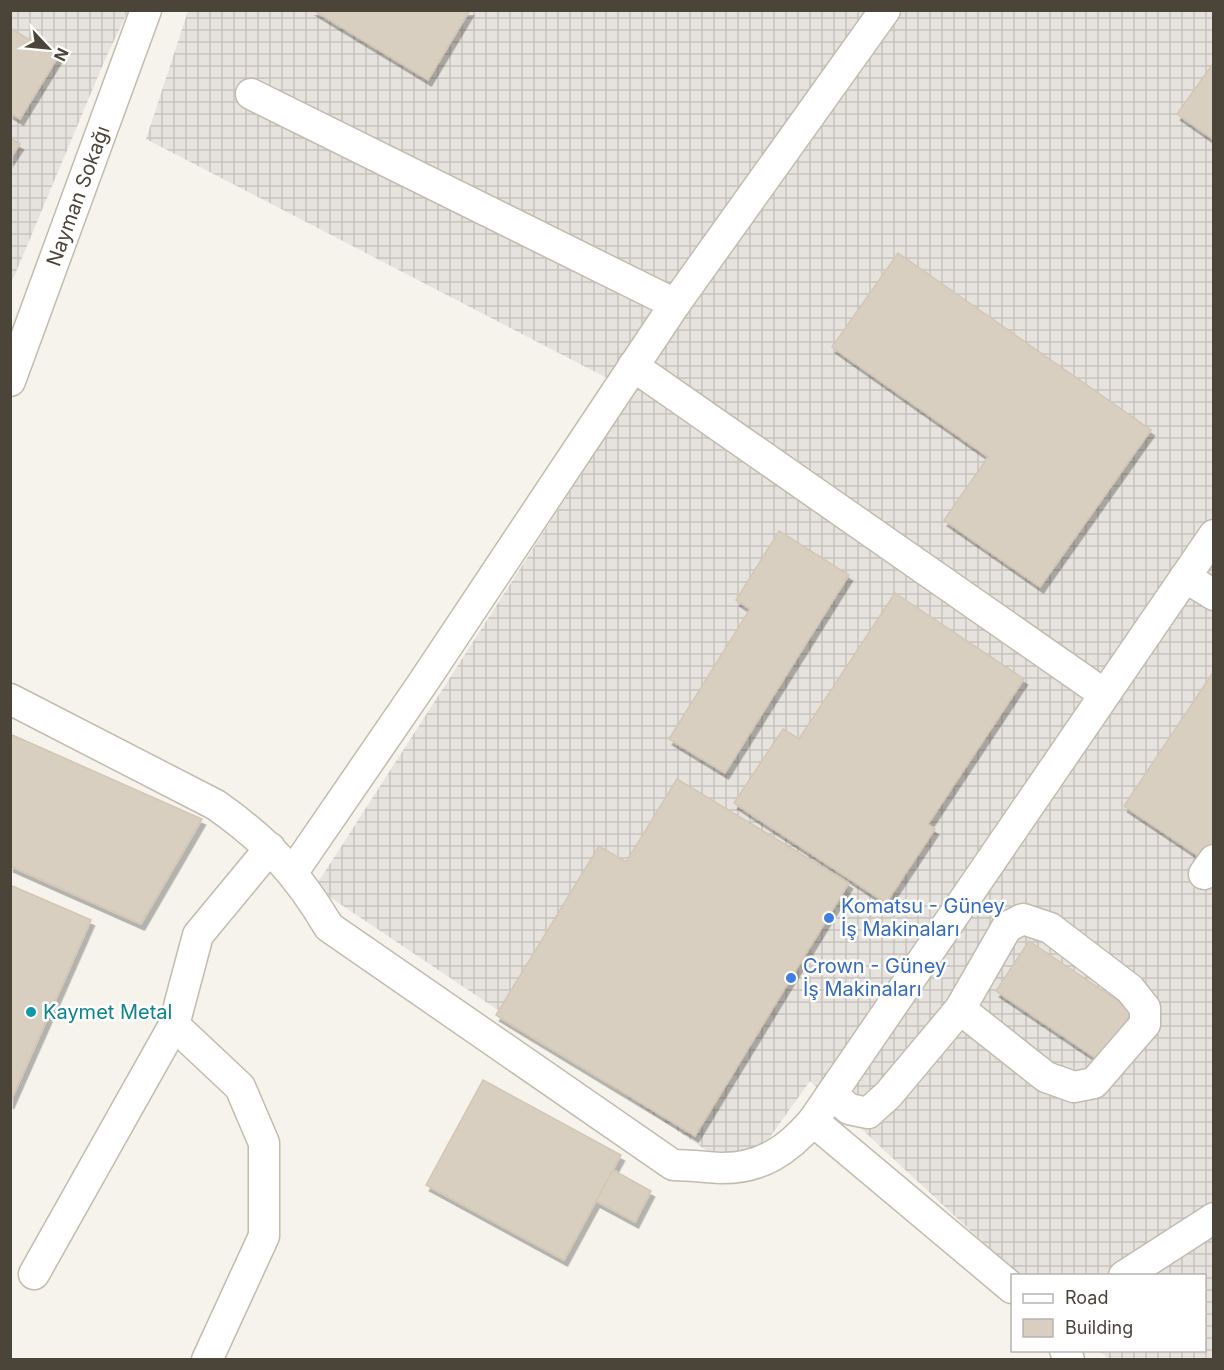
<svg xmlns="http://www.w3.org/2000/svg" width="1224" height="1370" viewBox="0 0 1224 1370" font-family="Inter,sans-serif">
	<defs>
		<pattern id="industrial-grid" width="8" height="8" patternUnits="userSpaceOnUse" patternTransform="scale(1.5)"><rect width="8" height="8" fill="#e6e2dd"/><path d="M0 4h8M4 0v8" fill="none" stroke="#c7c3be"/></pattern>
		<filter id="shadow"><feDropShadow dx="3.5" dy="6" stdDeviation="0" flood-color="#0004"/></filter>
	</defs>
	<rect width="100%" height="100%" fill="#f6f3ec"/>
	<g fill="url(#industrial-grid)">
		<path d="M11 11H128L104 62 11 284Z"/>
		<path d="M188 11H1213V1359H1109L1099 1351 1204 1350V1276L1018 1275 810 1081 743 1175 315 887 634 392 146 139Z"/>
	</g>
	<g fill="#d8cfc1" stroke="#d3c7b4" stroke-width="1.5" filter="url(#shadow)">
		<path d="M313 10H470L428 80Z"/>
		<path d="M10 28 58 57 20 119 10 113Z"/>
		<path d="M1214 62V140L1177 114Z"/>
		<path d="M10 138 20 144 10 159Z"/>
		<path d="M898 253 1151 430 1040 587 944 520 988 457 832 347Z"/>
		<path d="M779 531 849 575 725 773 669 739 750 609 736 600Z"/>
		<path d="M895 593 1024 679 928 824 935 829 886 903 734 803 783 729 799 739Z"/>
		<path d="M1214 671V849L1206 861 1124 806Z"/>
		<path d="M10 734 202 819 141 924 10 866Z"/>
		<path d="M677 779 849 883 695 1136 496 1015 599 846 626 862Z"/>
		<path d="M10 885 91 920 10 1103Z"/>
		<path d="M1029 941 1133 1011 1100 1061 996 991Z"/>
		<path d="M483 1080 621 1155 564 1260 426 1185Z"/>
		<path d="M613 1170 651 1191 635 1222 596 1201Z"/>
	</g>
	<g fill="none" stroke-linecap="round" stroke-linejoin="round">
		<defs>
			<g id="minor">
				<path d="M251 94 675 304"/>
				<path d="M633 366 1104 694"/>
				<path d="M10 381 146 10"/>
				<path d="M1185 577 1214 595"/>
				<path d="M10 699 216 805C267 841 297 873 329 927L673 1165C689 1165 704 1167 720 1168 761 1169 788 1150 813 1121L1214 535"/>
				<path d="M293 872 422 684 675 304 885 10"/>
				<path d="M1204 874 1214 860"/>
				<path d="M832 1094 849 1109 868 1113 888 1095 960 1009 1007 927 1023 919 1050 928 1130 989 1145 1008V1024L1094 1083 1074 1087 1046 1077 960 1009"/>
				<path d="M813 1121 1012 1288"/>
				<path d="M34 1274 174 1025"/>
				<path d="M1124 1276 1214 1218"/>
				<path d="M1065 1350 1069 1360"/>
				<path d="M207 1360 264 1236V1143L240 1087 174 1025 198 935 270 848"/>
			</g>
		</defs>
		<use href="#minor" stroke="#c2bbae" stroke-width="33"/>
		<use href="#minor" stroke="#fff" stroke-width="30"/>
	</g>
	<g fill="#3f7fe0" stroke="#fff" stroke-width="2">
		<circle cx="829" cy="918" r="6"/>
		<circle cx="791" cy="978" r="6"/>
	</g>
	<circle fill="#0f9aa8" stroke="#fff" stroke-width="2" cx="31" cy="1012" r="6"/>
	<g text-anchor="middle" stroke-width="5" stroke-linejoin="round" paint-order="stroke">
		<g font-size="20" fill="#4b4439" stroke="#fff">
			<text transform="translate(78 196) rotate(-70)" y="7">Nayman Sokağı</text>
		</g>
		<g font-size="20" fill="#366cbe" stroke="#fff" text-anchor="start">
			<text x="841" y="913">Komatsu - Güney<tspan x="841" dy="23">İş Makinaları</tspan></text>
			<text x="803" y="973">Crown - Güney<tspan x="803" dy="23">İş Makinaları</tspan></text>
		</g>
		<g font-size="20" fill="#0d838f" stroke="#fff" text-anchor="start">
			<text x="43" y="1019">Kaymet Metal</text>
		</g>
	</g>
	<rect width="1224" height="1370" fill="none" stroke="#4b4439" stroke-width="24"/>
	<rect x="1011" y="1274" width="195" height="78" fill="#ffffff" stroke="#b7b4b0" stroke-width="1.5"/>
	<rect x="1023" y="1294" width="30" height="9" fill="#ffffff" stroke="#b7b4b0" stroke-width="1.5"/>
	<text x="1065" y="1304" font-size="18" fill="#4b4439">Road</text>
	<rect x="1023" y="1319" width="30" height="18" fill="#d8cfc1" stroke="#b7b4b0" stroke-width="1.5"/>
	<text x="1065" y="1334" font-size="18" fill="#4b4439">Building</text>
	<g transform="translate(48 48) rotate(116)" stroke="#ffffff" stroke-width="4.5" paint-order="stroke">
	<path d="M0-4.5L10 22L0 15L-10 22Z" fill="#4b4439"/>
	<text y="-9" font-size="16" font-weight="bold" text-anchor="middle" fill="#4b4439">N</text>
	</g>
</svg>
